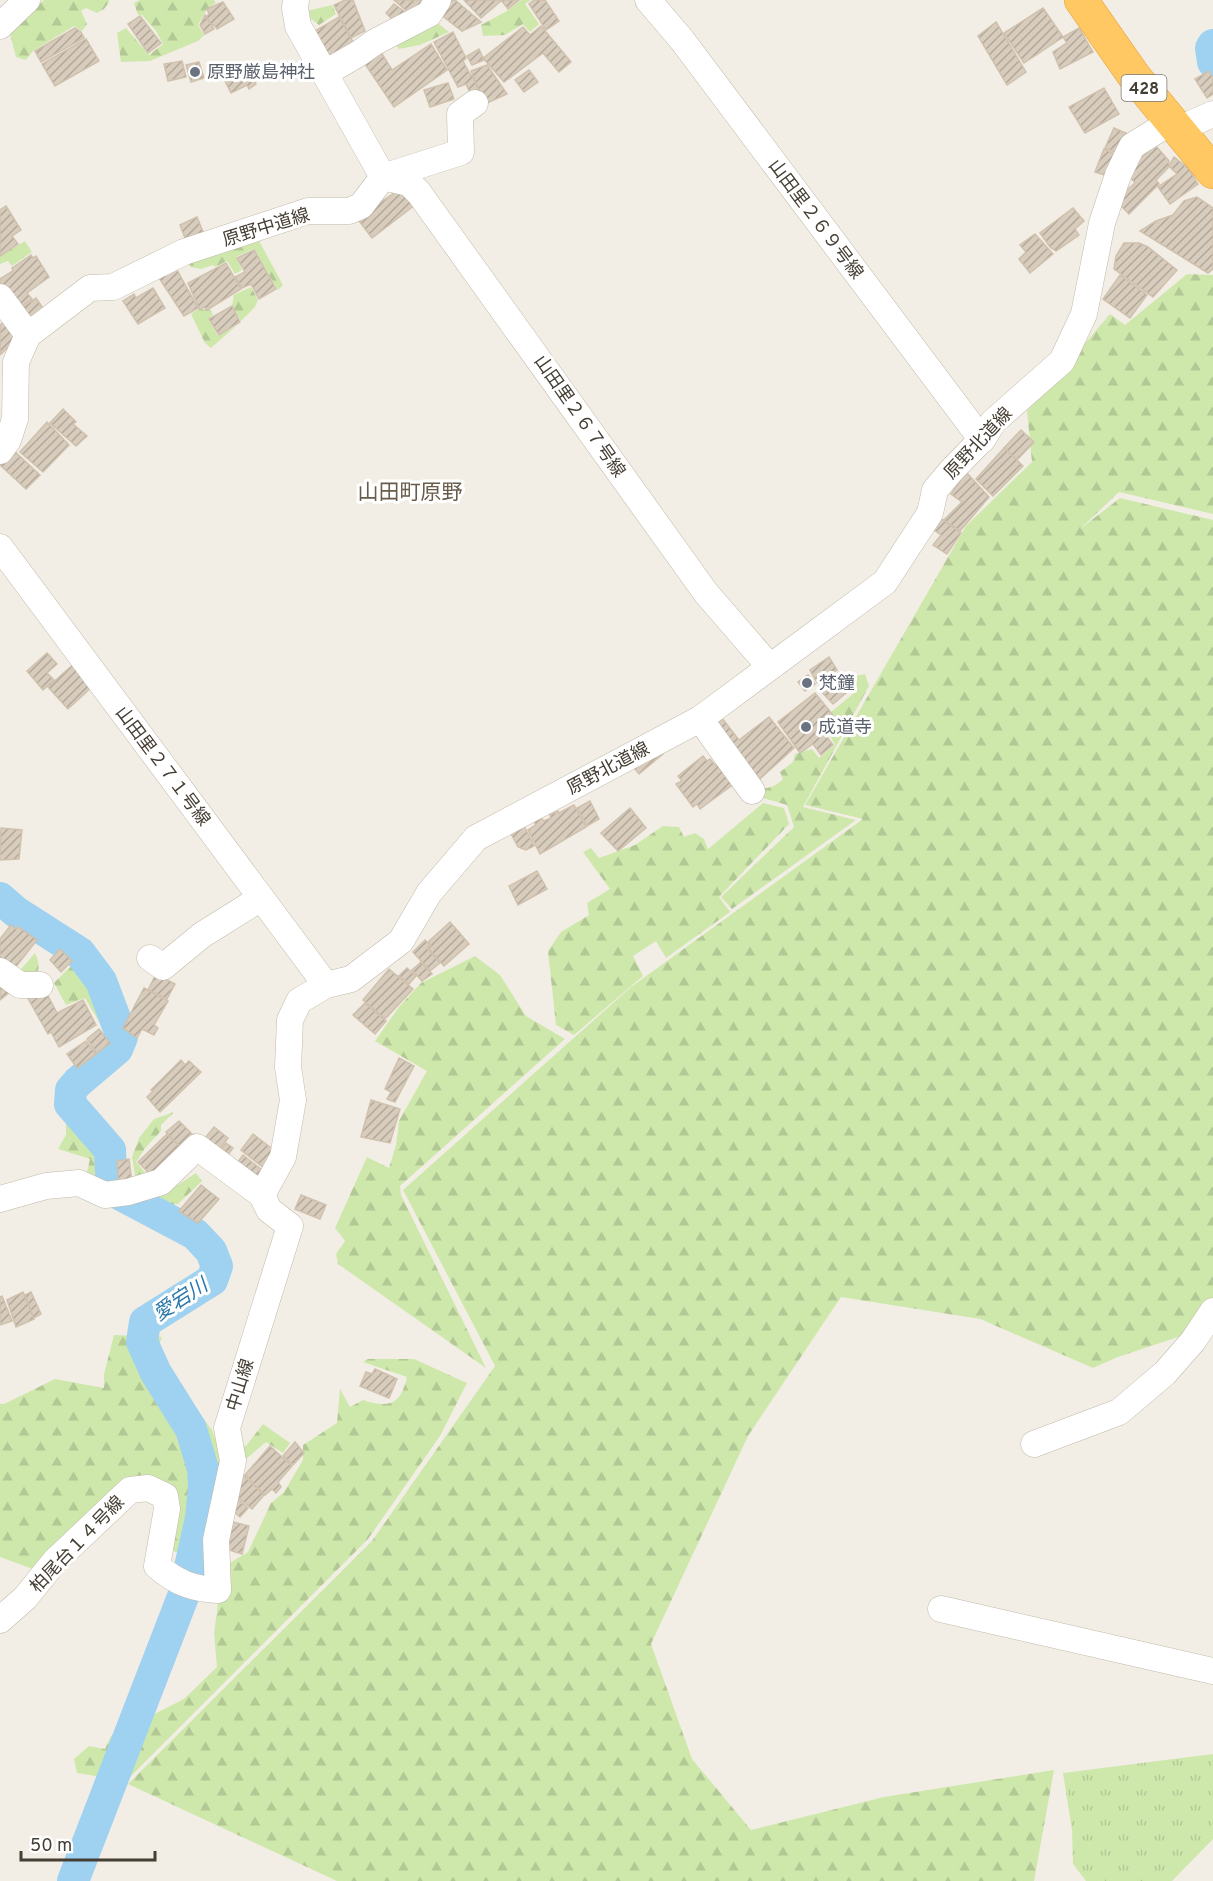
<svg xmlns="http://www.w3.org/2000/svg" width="1213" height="1881" viewBox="0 0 1213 1881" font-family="Overpass,'Noto Sans JP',sans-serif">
	<defs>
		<pattern id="grass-tufts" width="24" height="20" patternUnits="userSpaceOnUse" patternTransform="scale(1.5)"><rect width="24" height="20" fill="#cee8ac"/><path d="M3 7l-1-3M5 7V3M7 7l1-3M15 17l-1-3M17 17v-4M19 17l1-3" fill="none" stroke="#b2c895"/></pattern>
		<pattern id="forest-firs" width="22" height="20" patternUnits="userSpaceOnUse" patternTransform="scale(1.5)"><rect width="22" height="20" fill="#cee8ac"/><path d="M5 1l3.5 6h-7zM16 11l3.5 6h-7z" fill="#b2c895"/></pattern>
		<pattern id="building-hatch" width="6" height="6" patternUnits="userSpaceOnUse" patternTransform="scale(1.5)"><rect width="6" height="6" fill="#d8ccbd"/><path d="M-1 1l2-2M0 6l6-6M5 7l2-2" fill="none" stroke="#b1a79a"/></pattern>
	</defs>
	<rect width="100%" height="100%" fill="#f3eee5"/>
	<path fill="url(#grass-tufts)" d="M1213 1754V1839L1172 1881H1086L1073 1864 1072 1830 1063 1773Z"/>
	<g fill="url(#forest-firs)">
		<path d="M44 0H109V2L104 9 97 13 86 8 81 11 87 24 82 31 74 26 33 51 26 60 16 57 9 30Z"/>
		<path d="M140 0H214L216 3 207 9 198 25 204 35 198 41 150 61 121 62 117 33 126 28 149 55 163 44 156 31 142 15H138L134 3Z"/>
		<path d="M521 0H531L525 4 539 24 530 32 523 24 505 35 483 36 481 25 507 11Z"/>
		<path d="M332 5 336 14 319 25 307 16V11Z"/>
		<path d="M430 17 449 32 420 45 399 49 390 38Z"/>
		<path d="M257 237 283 285 278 290 253 249 236 257 242 270 235 274 227 261 215 267 213 265 201 269 190 267 188 258Z"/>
		<path d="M25 241 32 252 12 266 8 261 0 264V256Z"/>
		<path d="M1187 274 1213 275V514L1119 492 1080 529 1120 498 1213 520V1310L1181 1336 1118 1357 1093 1368 980 1319 841 1297 748 1436 651 1644 692 1759 751 1830 884 1797 1054 1770 1034 1881H337L128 1784 372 1541 495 1366 403 1190 631 987 863 819 805 805 966 526 1032 462 1027 411 1110 314 1125 325Z"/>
		<path d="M251 287 258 300 255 307 241 321 232 306 234 295Z"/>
		<path d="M198 309 211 310 213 315 208 319 218 336 236 326 211 348 205 343 191 314Z"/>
		<path d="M865 674 869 686 803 807 856 820 732 909 721 897 794 827 787 805 759 797 754 788C767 789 774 788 783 779L780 772 793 762 795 754 812 749 819 758 835 745 829 734 841 723 831 712 854 693V676Z"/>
		<path d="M763 803 784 808 789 824 719 897 730 912 666 958 656 941 633 956 643 976 574 1035 556 1025 548 951 561 932 589 915 587 903 610 889 583 852 591 848 599 858 635 845 663 826 679 827 684 837 695 833 704 839 708 849Z"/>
		<path d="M72 952 80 956 85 964 80 972 88 983 98 980 108 1007 117 1006 120 1017 106 1033 85 998 66 1005 54 983 75 962 67 953Z"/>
		<path d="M35 953C40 964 40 970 34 981L15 976Z"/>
		<path d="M475 956 500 975 526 1016 565 1039 400 1186 401 1195 486 1368 338 1264 336 1254 345 1241 335 1228 367 1157 389 1168 396 1145 399 1121 427 1071 375 1041 399 1007 421 983Z"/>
		<path d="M78 1107 114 1145C113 1152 117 1158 118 1165 118 1172 117 1179 116 1186L85 1181 90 1159 58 1149 66 1135V1108Z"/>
		<path d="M174 1112 161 1125V1131L146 1147 136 1162 152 1180 136 1182 132 1157 139 1138 154 1119Z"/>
		<path d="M196 1173 202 1181 178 1204 165 1205 200 1225 207 1240 196 1249 116 1201 170 1190Z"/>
		<path d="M114 1335 162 1337 157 1350 183 1392 212 1430 222 1459 214 1558 165 1550 170 1509 146 1483 41 1572 0 1557V1404H4L55 1379 104 1388V1374Z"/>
		<path d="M368 1359H414L467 1383 440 1436 368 1539 126 1781 77 1773 74 1759 89 1746 105 1749 111 1736 184 1699 217 1667 214 1633 223 1567 248 1552 271 1503 284 1492 303 1460V1445L337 1423 340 1389 350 1407 363 1400C389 1409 401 1404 407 1377L363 1362Z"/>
		<path d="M263 1424 290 1443 283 1453 266 1442 239 1465 240 1444 246 1446Z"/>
	</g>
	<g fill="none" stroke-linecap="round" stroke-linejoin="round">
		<g stroke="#9fd1f1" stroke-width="32">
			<path d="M1213 45 1211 48 1213 62"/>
			<path d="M0 898 16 912 80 953 101 981 122 1037 117 1049 78 1082 71 1090 70 1104 110 1150 112 1190 195 1234 211 1251 217 1266 212 1280 145 1322 142 1342 156 1373 191 1429 203 1469 204 1488 201 1518 184 1594 73 1881"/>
		</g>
	</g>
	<g fill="url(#building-hatch)" stroke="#cfc1ad" stroke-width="1.5">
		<path d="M345 0H353L365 31 351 38 334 5Z"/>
		<path d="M394 0H424L414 17Z"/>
		<path d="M443 0H455L481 22 462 31 435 10Z"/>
		<path d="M464 0H500L501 1 481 18Z"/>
		<path d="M501 0H519L508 9Z"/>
		<path d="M534 0H545L559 21 546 30 529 4Z"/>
		<path d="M223 2 234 19 217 29 214 25H211L206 17 209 14 207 9Z"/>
		<path d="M394 4 411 16 400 27 386 13Z"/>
		<path d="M1043 8 1063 37 1024 63 1004 33Z"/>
		<path d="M205 15 214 29 205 34 200 25Z"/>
		<path d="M140 16 161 43 148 53 128 24Z"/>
		<path d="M339 17 357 49 326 65 308 35Z"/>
		<path d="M996 22 1026 72 1007 85 978 36Z"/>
		<path d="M541 26 571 62 559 72 543 53 504 82 483 58 523 27 530 35Z"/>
		<path d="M75 28 81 32 84 38 41 62 35 51Z"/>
		<path d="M1079 28 1093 52 1060 69 1053 52 1067 43 1063 37Z"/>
		<path d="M453 32 466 58 463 61 471 76 473 75 479 92 471 95 466 84 458 87 434 42Z"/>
		<path d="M86 39 99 61 55 86 42 64Z"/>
		<path d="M431 44 447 70 394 107 365 64 381 52 392 70Z"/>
		<path d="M479 49 484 60 472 65 467 56Z"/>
		<path d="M182 61 186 77 168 81 164 64Z"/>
		<path d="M199 62 204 78 191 82 186 65Z"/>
		<path d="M244 65 256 84 249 89 247 85 231 93 223 77Z"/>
		<path d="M487 65 507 94 485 104 471 71Z"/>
		<path d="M529 70 538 82 524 92 515 80Z"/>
		<path d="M1209 71 1213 78V94L1207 98 1195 79Z"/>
		<path d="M448 83 454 99 430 107 424 90Z"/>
		<path d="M1104 88 1119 114 1085 133 1069 107Z"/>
		<path d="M1114 128 1130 135 1123 155 1105 148Z"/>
		<path d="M1155 145 1169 161 1168 168 1156 180 1159 184 1129 214 1115 200 1135 183 1127 173 1139 155 1142 157Z"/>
		<path d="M1104 149 1121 157 1114 178 1095 172Z"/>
		<path d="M1174 157 1189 169 1198 184 1170 204 1158 187 1177 174 1169 166Z"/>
		<path d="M403 187 419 202 372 238 356 217 372 208Z"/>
		<path d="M1197 197 1213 208V269L1208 273 1140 231 1156 221 1173 215 1184 201Z"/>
		<path d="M6 206 21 230 12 236 18 244 0 256V210Z"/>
		<path d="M1073 208 1084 221 1075 229 1079 235 1056 251 1050 247 1040 233Z"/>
		<path d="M197 217 206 239 193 245 189 236 185 238 180 225Z"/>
		<path d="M1035 234 1053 254 1030 273 1019 259 1026 252 1020 245Z"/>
		<path d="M1124 243H1139L1148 247 1177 270 1153 297 1114 269 1116 256Z"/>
		<path d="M254 250 276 289 259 299 251 284 242 288 235 277 245 272 237 258Z"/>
		<path d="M31 255 33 258 36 256 49 277 27 293 32 299 16 310 0 291V279L13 271 12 268Z"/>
		<path d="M226 263 241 289 207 310 204 307 200 310 188 283Z"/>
		<path d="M176 268 198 308 184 316 159 278Z"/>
		<path d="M1120 275 1147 295 1130 318 1103 299Z"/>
		<path d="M153 288 165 308 138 324 123 301 134 294 136 298Z"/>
		<path d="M36 298 45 311 25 325 16 312Z"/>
		<path d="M232 306 240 322 219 335 209 319Z"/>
		<path d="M7 319 20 336 0 355V325Z"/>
		<path d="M63 409 76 422 73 424 87 436 76 446 50 423Z"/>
		<path d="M47 422 69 445 43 472 20 452Z"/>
		<path d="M1021 430 1034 442 1017 460 1004 448Z"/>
		<path d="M11 448 40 475 26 489 0 465V458Z"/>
		<path d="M1004 448 1023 466 993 496 976 479Z"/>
		<path d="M966 472 989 497 960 531 944 520 962 502 951 494Z"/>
		<path d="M939 517 961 533 947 554 933 545 941 535 931 528Z"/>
		<path d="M47 653 57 664 47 673 54 680 43 690 27 671Z"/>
		<path d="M829 657 837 670 817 683 810 670Z"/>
		<path d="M77 661 95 684 68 709 48 687Z"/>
		<path d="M839 672 852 688 833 704 819 689Z"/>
		<path d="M808 675 815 684 805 691 798 682Z"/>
		<path d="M815 693 837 720 824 733 833 745 821 755 813 744 800 753 778 722Z"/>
		<path d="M769 717 794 748 752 786 707 730 722 718 739 740Z"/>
		<path d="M657 747 663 754 639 774 630 763Z"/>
		<path d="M703 756 707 761 710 759 716 766 720 763 735 783 700 809 697 804 693 807 676 784 682 781 678 776Z"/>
		<path d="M590 801 599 819 587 826 577 808Z"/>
		<path d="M574 805 586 827 540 854 528 830 536 825 534 822 541 818 544 821 551 818 550 815 558 811 559 813Z"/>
		<path d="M630 808 646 828 618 851 601 833Z"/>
		<path d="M522 822 534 846 526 850 518 847 509 830Z"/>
		<path d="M1 828 22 830 19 859 0 860Z"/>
		<path d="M537 871 547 889 518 905 509 886Z"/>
		<path d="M450 922 469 944 444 966 428 948 431 945 428 942Z"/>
		<path d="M11 925 16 929 18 927 37 940 11 973 0 965V939Z"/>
		<path d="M425 940 430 945 427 948 440 963 430 971 413 952Z"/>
		<path d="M60 949 72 961 61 972 50 960Z"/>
		<path d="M421 962 432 974 422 981 412 970Z"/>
		<path d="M407 968 416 976 409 984 399 976Z"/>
		<path d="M389 969 413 989 385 1019 363 1000Z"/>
		<path d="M156 974 175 984 167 999 148 990Z"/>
		<path d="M0 983 11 991 0 1000Z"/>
		<path d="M144 988 168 1001 154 1025 158 1028 154 1035 142 1029 137 1038 123 1028Z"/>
		<path d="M25 993 47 994 57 1013 83 1000 96 1025 59 1047 51 1032 48 1034Z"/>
		<path d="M365 1003 386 1021 375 1034 353 1015Z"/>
		<path d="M99 1029 110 1043 97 1053 87 1039Z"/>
		<path d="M86 1041 96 1054 77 1068 67 1054Z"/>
		<path d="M399 1058 414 1066 395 1102 387 1099 391 1092 385 1089Z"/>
		<path d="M181 1060 185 1065 189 1061 201 1072 160 1112 147 1097 153 1091 151 1090Z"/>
		<path d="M371 1100 400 1109 390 1143 361 1137Z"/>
		<path d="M179 1121 197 1139 184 1151 166 1132Z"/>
		<path d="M214 1127 228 1138 216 1153 201 1143Z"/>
		<path d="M167 1134 184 1151 155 1179 138 1162Z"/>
		<path d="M253 1134 276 1152 264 1168 241 1150Z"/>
		<path d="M226 1143 233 1148 225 1159 218 1153Z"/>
		<path d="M243 1155 263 1171 255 1183 234 1167Z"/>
		<path d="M129 1159 132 1182 119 1185 117 1161Z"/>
		<path d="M201 1185 219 1199 198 1223 179 1211Z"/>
		<path d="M301 1195 326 1205 320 1219 295 1209Z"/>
		<path d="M23 1292 34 1319 16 1327 7 1300Z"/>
		<path d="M31 1292 41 1314 34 1318 25 1295Z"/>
		<path d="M2 1296 12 1321 0 1325V1297Z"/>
		<path d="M375 1369 397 1379 389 1398 360 1386 366 1372 372 1374Z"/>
		<path d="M295 1442 304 1453 293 1465 283 1456Z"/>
		<path d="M270 1446 292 1466 278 1482 281 1487 276 1493 272 1489 265 1495 245 1475Z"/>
		<path d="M242 1474 264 1495 252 1509 228 1489Z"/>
		<path d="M232 1494 248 1508 240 1517 226 1505Z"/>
		<path d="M233 1522 249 1526 242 1554 226 1549Z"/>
	</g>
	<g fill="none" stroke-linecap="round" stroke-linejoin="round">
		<defs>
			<g id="minor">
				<path d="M648 0 682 40 982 440"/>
				<path d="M0 26 27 0"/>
				<path d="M325 73 358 54 375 42 429 14 438 0"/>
				<path d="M1179 129 1213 114"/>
				<path d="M383 177 409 183 419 193 706 593 770 667"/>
				<path d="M383 177 461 152 460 114 475 103"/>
				<path d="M0 297 28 335"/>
				<path d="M0 451 8 440 15 419 16 362 28 335 90 288 113 287 184 252 308 211H349L361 206 383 177 298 26 295 8 296 0"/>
				<path d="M0 547 326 985"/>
				<path d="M700 719 752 791"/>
				<path d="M150 958 163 967 202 935 261 898"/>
				<path d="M0 971 20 985H40"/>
				<path d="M0 1199 46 1186 79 1183 105 1195 128 1192 161 1182 197 1147 262 1195 283 1157 293 1100 288 1067 290 1020 299 1001 326 985 351 979 401 941 429 893 476 838 700 719 885 582 930 513 935 490 951 471 984 437 993 422 1062 361 1084 314 1102 223 1118 175 1132 146 1172 121"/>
				<path d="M1034 1444 1119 1412 1165 1373 1193 1341 1213 1311"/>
				<path d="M941 1609 1213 1671"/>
				<path d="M0 1620 25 1598 55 1561 130 1490 148 1488 165 1496 167 1509 157 1566C177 1583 193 1589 218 1590L216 1540 233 1461 227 1428 290 1226 269 1210 262 1195"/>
			</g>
			<path id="highway" d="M1081 0 1134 76 1213 172"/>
		</defs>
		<use href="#minor" stroke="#c1b9aa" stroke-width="27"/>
		<use href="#highway" stroke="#e09c31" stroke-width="34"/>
		<use href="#minor" stroke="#fff" stroke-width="26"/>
		<use href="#highway" stroke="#ffc863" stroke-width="33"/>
	</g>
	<g fill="#6b7280" stroke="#fff" stroke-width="2">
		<circle cx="195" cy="72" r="6"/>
		<circle cx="807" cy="683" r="6"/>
		<circle cx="806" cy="727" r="6"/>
	</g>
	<g text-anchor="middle" stroke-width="6" stroke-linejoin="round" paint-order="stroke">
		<rect fill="#fff" stroke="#7d7871" stroke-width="1.5" x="1121.5" y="75" width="45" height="26" rx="4.5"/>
		<g font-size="16" font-weight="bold" fill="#453e34">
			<text x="1144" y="94">428</text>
		</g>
		<g font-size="18" fill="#5b616d" stroke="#fff" text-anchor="start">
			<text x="207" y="78">原野厳島神社</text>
			<text x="819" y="689">梵鐘</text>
			<text x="818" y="733">成道寺</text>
		</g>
		<g font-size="18" fill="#453e34" stroke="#fff">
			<text transform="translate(816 219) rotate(53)" y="6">山田里２６９号線</text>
			<text transform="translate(266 227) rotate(-17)" y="6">原野中道線</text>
			<text transform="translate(580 416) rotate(55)" y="6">山田里２６７号線</text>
			<text transform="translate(978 443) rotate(-47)" y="6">原野北道線</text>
			<text transform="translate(163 766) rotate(53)" y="6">山田里２７１号線</text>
			<text transform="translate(608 768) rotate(-28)" y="6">原野北道線</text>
			<text transform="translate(240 1385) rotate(-73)" y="6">中山線</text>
			<text transform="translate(77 1544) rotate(-46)" y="6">柏尾台１４号線</text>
		</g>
		<g font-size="20" font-style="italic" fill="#2a78ab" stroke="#fff">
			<text transform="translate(180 1299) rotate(-33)" y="7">愛宕川</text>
		</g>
		<g font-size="21" fill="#685c4b" stroke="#fff">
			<text x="410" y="499">山田町原野</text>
		</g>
	</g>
	<path d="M21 1851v9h134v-9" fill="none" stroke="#453e34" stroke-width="3"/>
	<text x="30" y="1851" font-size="18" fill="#453e34" stroke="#ffffff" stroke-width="4.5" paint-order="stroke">50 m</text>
</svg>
